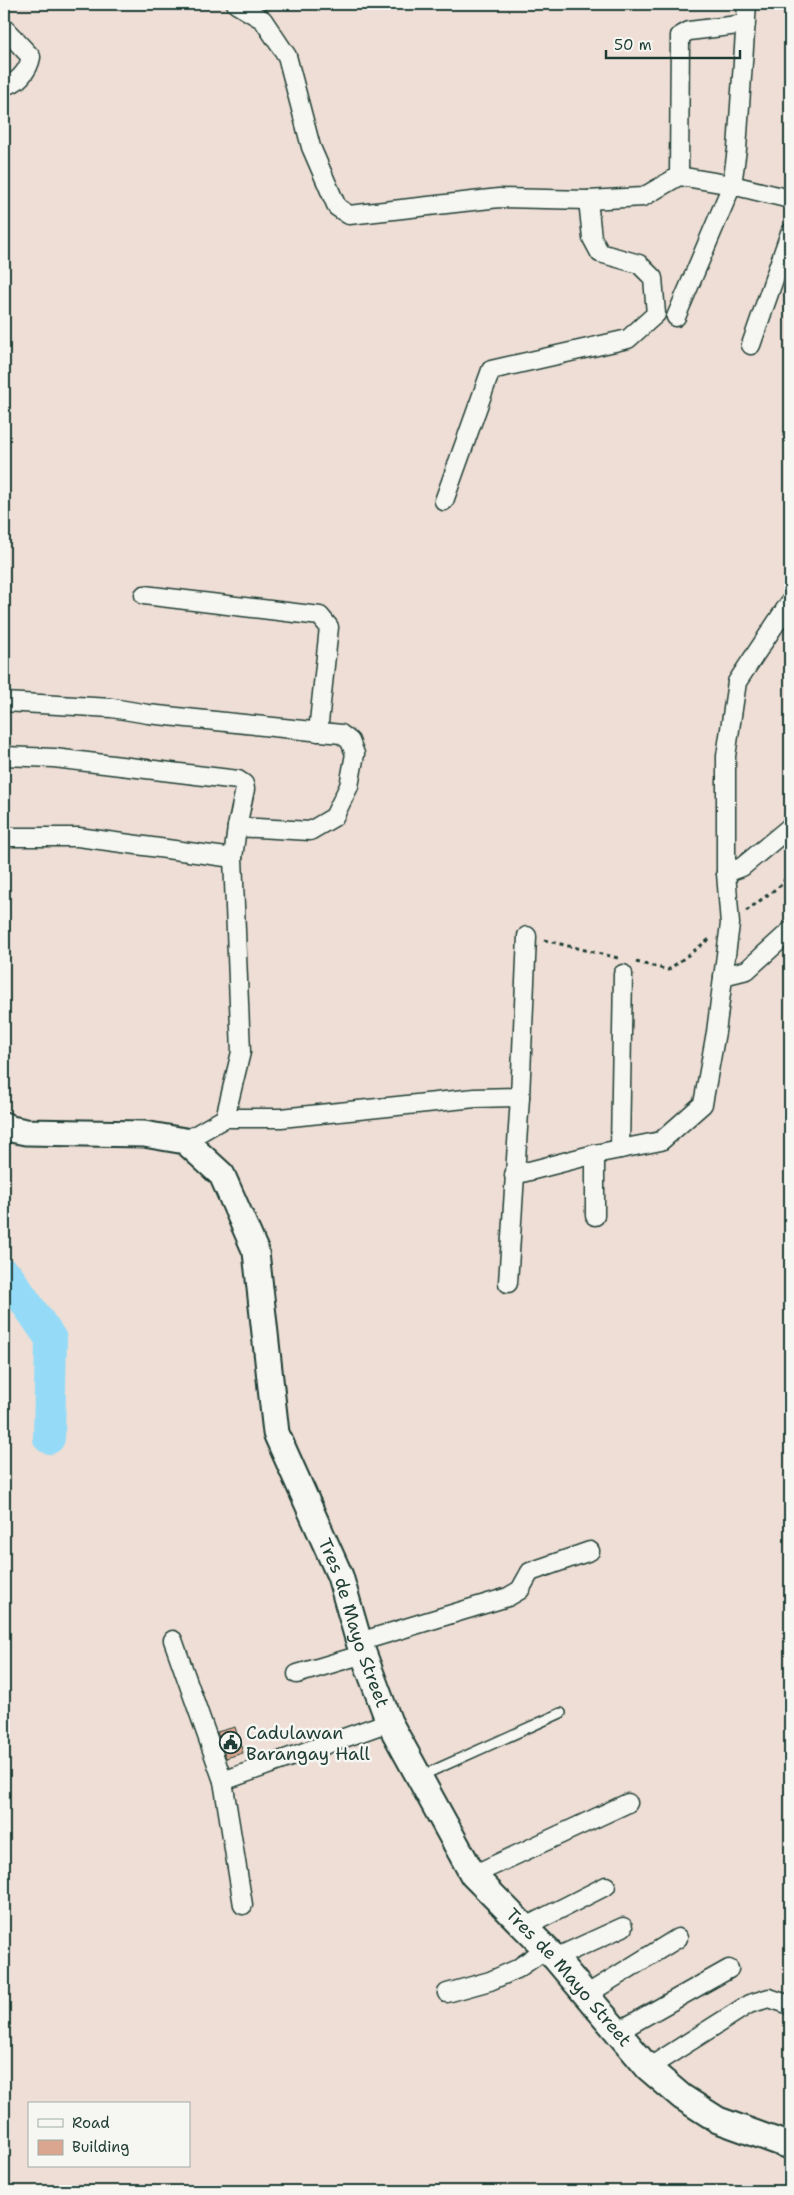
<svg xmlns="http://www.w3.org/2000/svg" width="794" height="2195" viewBox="0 0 794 2195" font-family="'Shantell Sans',sans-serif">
	<rect width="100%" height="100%" fill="#eeded5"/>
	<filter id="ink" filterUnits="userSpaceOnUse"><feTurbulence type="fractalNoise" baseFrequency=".02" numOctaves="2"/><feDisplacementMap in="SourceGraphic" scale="10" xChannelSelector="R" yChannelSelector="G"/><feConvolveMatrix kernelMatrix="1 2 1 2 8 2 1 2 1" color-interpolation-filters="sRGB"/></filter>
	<g filter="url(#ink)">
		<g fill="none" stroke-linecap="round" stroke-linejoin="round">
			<path stroke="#95dbf7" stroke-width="32" d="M4 1274 9 1278 51 1339 49 1438"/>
		</g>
		<path fill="#dba690" stroke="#1f3d34" d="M235 1727 243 1753 226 1758 217 1732Z"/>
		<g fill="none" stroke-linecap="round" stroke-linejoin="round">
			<defs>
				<path id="lane" d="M421 1776 561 1713"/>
				<g id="street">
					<path d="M236 4 263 20 287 56 311 147 337 207 349 215 499 198 588 200 643 197 679 176 732 185 790 199"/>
					<path d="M4 28 31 57C29 69 17 86 4 84"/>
					<path d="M679 176 680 36 689 31 746 24"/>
					<path d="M676 317 732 185 737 149 747 4"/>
					<path d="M751 345 790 233"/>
					<path d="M444 501 491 370 628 339 656 314 653 278 639 264 600 253 592 238 588 200"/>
					<path d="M144 595 320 616 329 627 318 732"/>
					<path d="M4 702 112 708 148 714 341 734 350 741 355 754 349 786 334 817 310 831 237 827 233 858 241 1052 225 1118"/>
					<path d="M4 756 54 758 238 780 244 784 245 789 237 827"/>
					<path d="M4 837H78L233 858"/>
					<path d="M726 873 742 867 790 827"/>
					<path d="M723 976 747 970 790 931"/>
					<path d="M185 1141 225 1118H281L475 1098 520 1097"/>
					<path d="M620 1149 623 974"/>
					<path d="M514 1175 595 1154 661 1141 703 1104 716 1032 730 924 726 873V756L737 682 790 602"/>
					<path d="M595 1216V1154"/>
					<path d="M508 1283 520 1097 527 936"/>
					<path d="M173 1640 223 1781 243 1905"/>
					<path d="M359 1642 508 1597 520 1590 530 1572 590 1551"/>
					<path d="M297 1674 364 1654"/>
					<path d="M223 1781 389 1722"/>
					<path d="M473 1875 628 1803"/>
					<path d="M525 1927 606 1886"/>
					<path d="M555 1958 623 1927"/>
					<path d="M447 1993 490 1981 517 1969 546 1949"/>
					<path d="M586 1995 678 1938"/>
					<path d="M617 2032 729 1969"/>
					<path d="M648 2068 749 2004 769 1998 790 2005"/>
				</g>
				<g id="secondary">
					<path id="s1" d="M4 1125 11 1129 26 1132 144 1134 185 1141 222 1175 256 1252 276 1433 340 1576 359 1642 389 1722 473 1875 555 1958 648 2068 682 2097 718 2120 790 2146"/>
				</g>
			</defs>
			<use href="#lane" stroke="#1f3d34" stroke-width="12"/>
			<use href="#street" stroke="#1f3d34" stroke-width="21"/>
			<use href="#secondary" stroke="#1f3d34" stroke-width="29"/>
			<g stroke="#1f3d34" stroke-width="3" stroke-dasharray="4 4" stroke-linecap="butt">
				<path d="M746 911 781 885 790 872"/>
				<path d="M544 940 618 958"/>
				<path d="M636 962 668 970 711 938"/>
			</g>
			<use href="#lane" stroke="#f6f6f2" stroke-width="9"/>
			<use href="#street" stroke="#f6f6f2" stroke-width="18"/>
			<use href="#secondary" stroke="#f6f6f2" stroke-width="25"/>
		</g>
	</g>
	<defs>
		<symbol id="civic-ring" viewBox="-11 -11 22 22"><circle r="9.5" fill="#f6f6f2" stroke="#1f3d34" stroke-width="1.5"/><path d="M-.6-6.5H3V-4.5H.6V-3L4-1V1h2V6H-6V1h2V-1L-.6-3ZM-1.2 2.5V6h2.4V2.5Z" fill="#1f3d34"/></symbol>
	</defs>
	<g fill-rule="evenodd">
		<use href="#civic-ring" x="218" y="1730" width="25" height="25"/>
	</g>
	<g text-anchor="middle" stroke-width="5" stroke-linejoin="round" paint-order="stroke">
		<g font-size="18" fill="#1f3d34" stroke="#f6f6f2">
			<text dy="6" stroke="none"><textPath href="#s1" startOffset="705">Tres de Mayo Street</textPath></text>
			<text dy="6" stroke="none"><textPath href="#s1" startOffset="1125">Tres de Mayo Street</textPath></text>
		</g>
		<g font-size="18" fill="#1f3d34" stroke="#f6f6f2" text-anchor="start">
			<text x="246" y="1739">Cadulawan<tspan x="246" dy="21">Barangay Hall</tspan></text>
		</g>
	</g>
	<rect width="794" height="2195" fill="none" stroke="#f6f6f2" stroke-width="20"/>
	<rect x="10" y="10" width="774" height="2175" fill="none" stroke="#1f3d34" stroke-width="2" filter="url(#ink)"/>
	<rect x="28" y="2102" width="162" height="65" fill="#f6f6f2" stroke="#a0aca6"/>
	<rect x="38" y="2119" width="25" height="8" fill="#f6f6f2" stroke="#a0aca6"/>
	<text x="72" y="2128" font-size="15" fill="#1f3d34">Road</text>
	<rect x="38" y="2140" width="25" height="15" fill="#dba690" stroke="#a0aca6"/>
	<text x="72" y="2152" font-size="15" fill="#1f3d34">Building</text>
	<path d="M606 50v8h134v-8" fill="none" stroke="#1f3d34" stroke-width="2.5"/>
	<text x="614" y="50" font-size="15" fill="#1f3d34" stroke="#f6f6f2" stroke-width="4" paint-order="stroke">50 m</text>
</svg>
